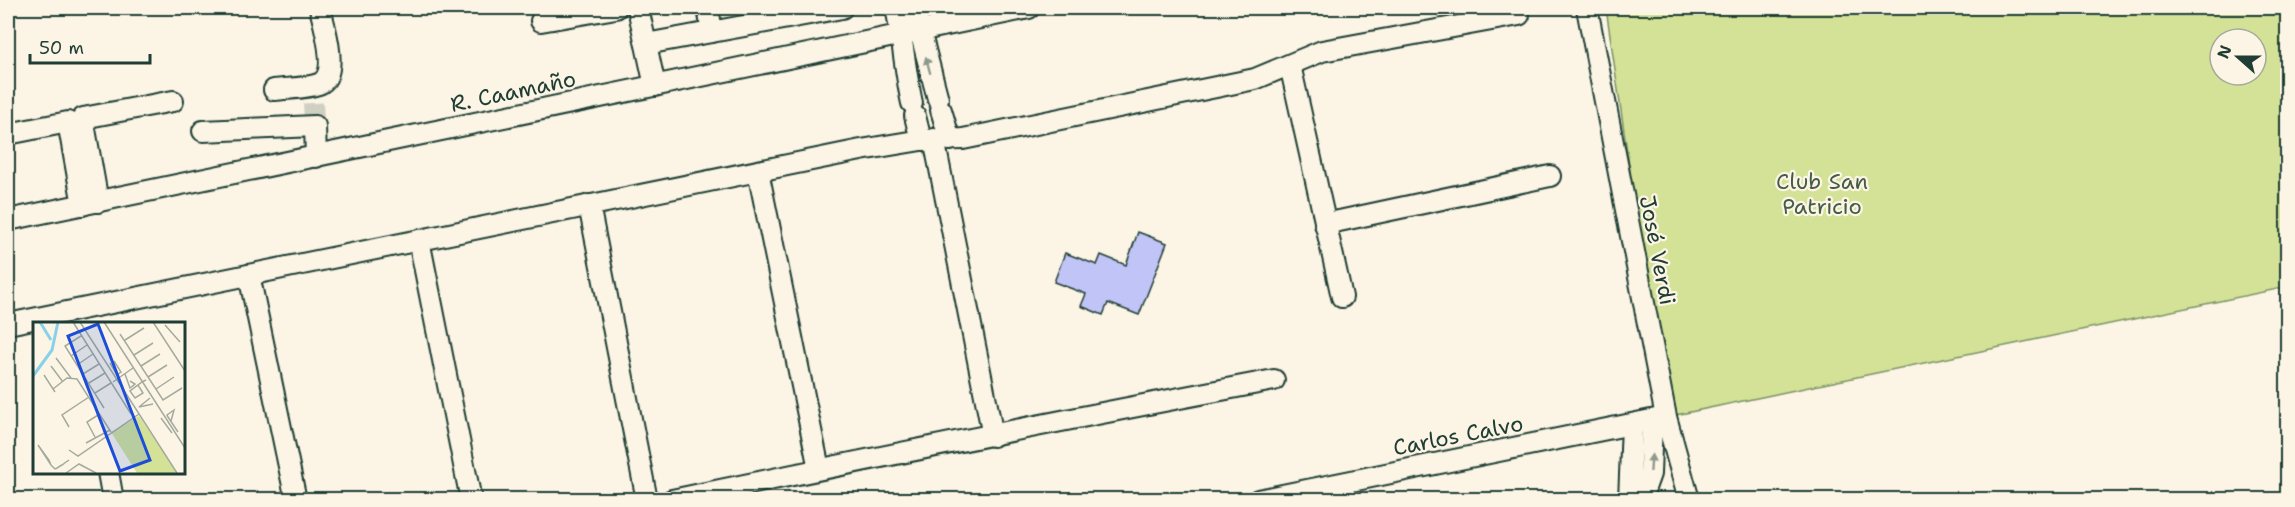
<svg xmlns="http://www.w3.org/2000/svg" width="2295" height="507" viewBox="0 0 2295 507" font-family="'Shantell Sans',sans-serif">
	<rect width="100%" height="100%" fill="#fcf5e5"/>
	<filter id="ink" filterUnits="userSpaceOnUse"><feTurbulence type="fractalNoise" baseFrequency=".0167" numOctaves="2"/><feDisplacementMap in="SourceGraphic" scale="12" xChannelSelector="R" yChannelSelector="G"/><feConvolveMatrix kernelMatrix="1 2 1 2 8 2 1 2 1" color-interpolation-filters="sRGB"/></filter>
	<g filter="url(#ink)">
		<path fill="#d3e296" stroke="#799065" stroke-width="1.5" fill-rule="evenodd" d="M1606 8H2287V287L1666 417ZM2220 39H2256V75H2220Z"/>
		<path fill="#c1c4f6" stroke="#1f3d34" stroke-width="1.5" d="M1138 232 1167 243 1139 315 1108 303 1103 315 1081 306 1086 294 1054 282 1065 253 1097 265 1101 255 1126 265Z"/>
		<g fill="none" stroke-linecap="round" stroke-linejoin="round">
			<path stroke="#d0d0c2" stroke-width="20" stroke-dasharray="20 10" stroke-linecap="butt" d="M313 103 314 120"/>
			<defs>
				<g id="minor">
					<path d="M638 8 655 86"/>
					<path d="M708 8 712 32"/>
					<path d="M896 8C903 39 905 72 912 103"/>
					<path d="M914 8 938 99"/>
					<path d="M1587 8 1666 417 1689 500"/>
					<path d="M541 21 616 8"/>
					<path d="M646 44 842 8"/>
					<path d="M1290 65 1342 297"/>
					<path d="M274 90C288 88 308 89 321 83 339 72 324 25 320 8"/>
					<path d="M941 110 950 140"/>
					<path d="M915 116 921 140"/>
					<path d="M203 131 315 126 316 157"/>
					<path d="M8 134 68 122 83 205"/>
					<path d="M934 139 993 436"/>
					<path d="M758 171 819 469"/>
					<path d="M98 202 83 118 173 101"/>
					<path d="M589 205 647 500"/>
					<path d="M8 220 1029 8"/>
					<path d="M1325 224 1550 176"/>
					<path d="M419 240 471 500"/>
					<path d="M249 275 296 500"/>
					<path d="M8 324 861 150 921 140 963 139 1255 79 1322 51 1519 15"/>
					<path d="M108 472 113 500"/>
					<path d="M672 500C873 458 1073 418 1274 380"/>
					<path d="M1258 500 1666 417"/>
					<path d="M1629 500 1632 425"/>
					<path d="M1632 500 1645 488 1650 474 1652 420"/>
				</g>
			</defs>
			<use href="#minor" stroke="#1f3d34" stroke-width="24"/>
			<use href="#minor" stroke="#fcf5e5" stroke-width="20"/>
		</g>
		<defs><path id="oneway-solid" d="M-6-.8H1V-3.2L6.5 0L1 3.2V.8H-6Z" transform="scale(1.5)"/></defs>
		<g fill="#8e998c">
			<use href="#oneway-solid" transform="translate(928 65) rotate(-105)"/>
			<use href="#oneway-solid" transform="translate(1651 463) rotate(-86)"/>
		</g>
	</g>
	<g text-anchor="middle" stroke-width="4.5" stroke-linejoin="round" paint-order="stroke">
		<g font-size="22" fill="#1f3d34" stroke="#fcf5e5">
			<text transform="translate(513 91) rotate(-12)" y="8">R. Caamaño</text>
			<text transform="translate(1658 250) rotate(79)" y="8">José Verdi</text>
			<text transform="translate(1458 435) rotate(-11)" y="8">Carlos Calvo</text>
		</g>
		<g font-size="22" fill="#435e48" stroke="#fcf5e5">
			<text x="1822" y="189">Club San<tspan x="1822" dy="25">Patricio</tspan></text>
		</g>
	</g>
	<g transform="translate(33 322)">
		<rect width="152" height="152" fill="#fcf5e5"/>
		<path d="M106 94 144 151H104L78 110Z" fill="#d3e296"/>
		<path fill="none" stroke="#89d1eb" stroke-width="3" d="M7 0 18 18M0 54 19 28 25 0"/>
		<path fill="none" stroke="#a4ab9e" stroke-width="1.5" d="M40 0 98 92M47 0 144 151M71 0 152 126M120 0 152 49M132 3 147 20M87 12 130 78 149 66M48 14 32 24 71 86M92 18 111 6M101 33 120 21M38 34 54 23M23 36 38 56M77 41 84 53 88 50 81 39M44 43 60 32M18 44 30 60M108 44 127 32M50 52 66 42M92 52 97 66 102 62 97 59M11 53 22 70M115 55 134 43M80 60 100 46M56 61 72 51M105 63 110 71 102 76 97 69 109 60 113 58M20 67 34 56 44 57 78 110M123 67 141 55M62 71 78 61M117 76 106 85 120 82M128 96 139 111M138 99 141 88 134 93 135 95 145 110M36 105 29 93 56 75M62 115 54 100 65 93M53 121 77 108M36 128 45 134 106 92M18 143 16 138 5 123 18 143 22 147M22 147 24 146 27 144 29 143 33 140 36 138 26 145M33 151 46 142 63 151"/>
		<path fill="#1d4ed8" fill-opacity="0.15" stroke="#1d4ed8" stroke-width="3" d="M65 2 117 138 87 149 35 14Z"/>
		<rect width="152" height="152" fill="none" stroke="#1f3d34" stroke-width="3"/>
	</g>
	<rect width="2295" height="507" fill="none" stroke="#fcf5e5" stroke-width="30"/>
	<rect x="15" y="15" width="2265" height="477" fill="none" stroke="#1f3d34" stroke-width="2" filter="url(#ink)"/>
	<g transform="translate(2238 57) rotate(291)"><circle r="28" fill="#fcf5e5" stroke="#a4ab9e" stroke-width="1.5"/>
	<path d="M0-4.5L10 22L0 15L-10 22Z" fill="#1f3d34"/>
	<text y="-9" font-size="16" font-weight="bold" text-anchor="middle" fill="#1f3d34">N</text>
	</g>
	<path d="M30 54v9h120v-9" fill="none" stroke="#1f3d34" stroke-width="3"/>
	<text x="39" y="54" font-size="18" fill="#1f3d34" stroke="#fcf5e5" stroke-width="4.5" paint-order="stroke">50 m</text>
</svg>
